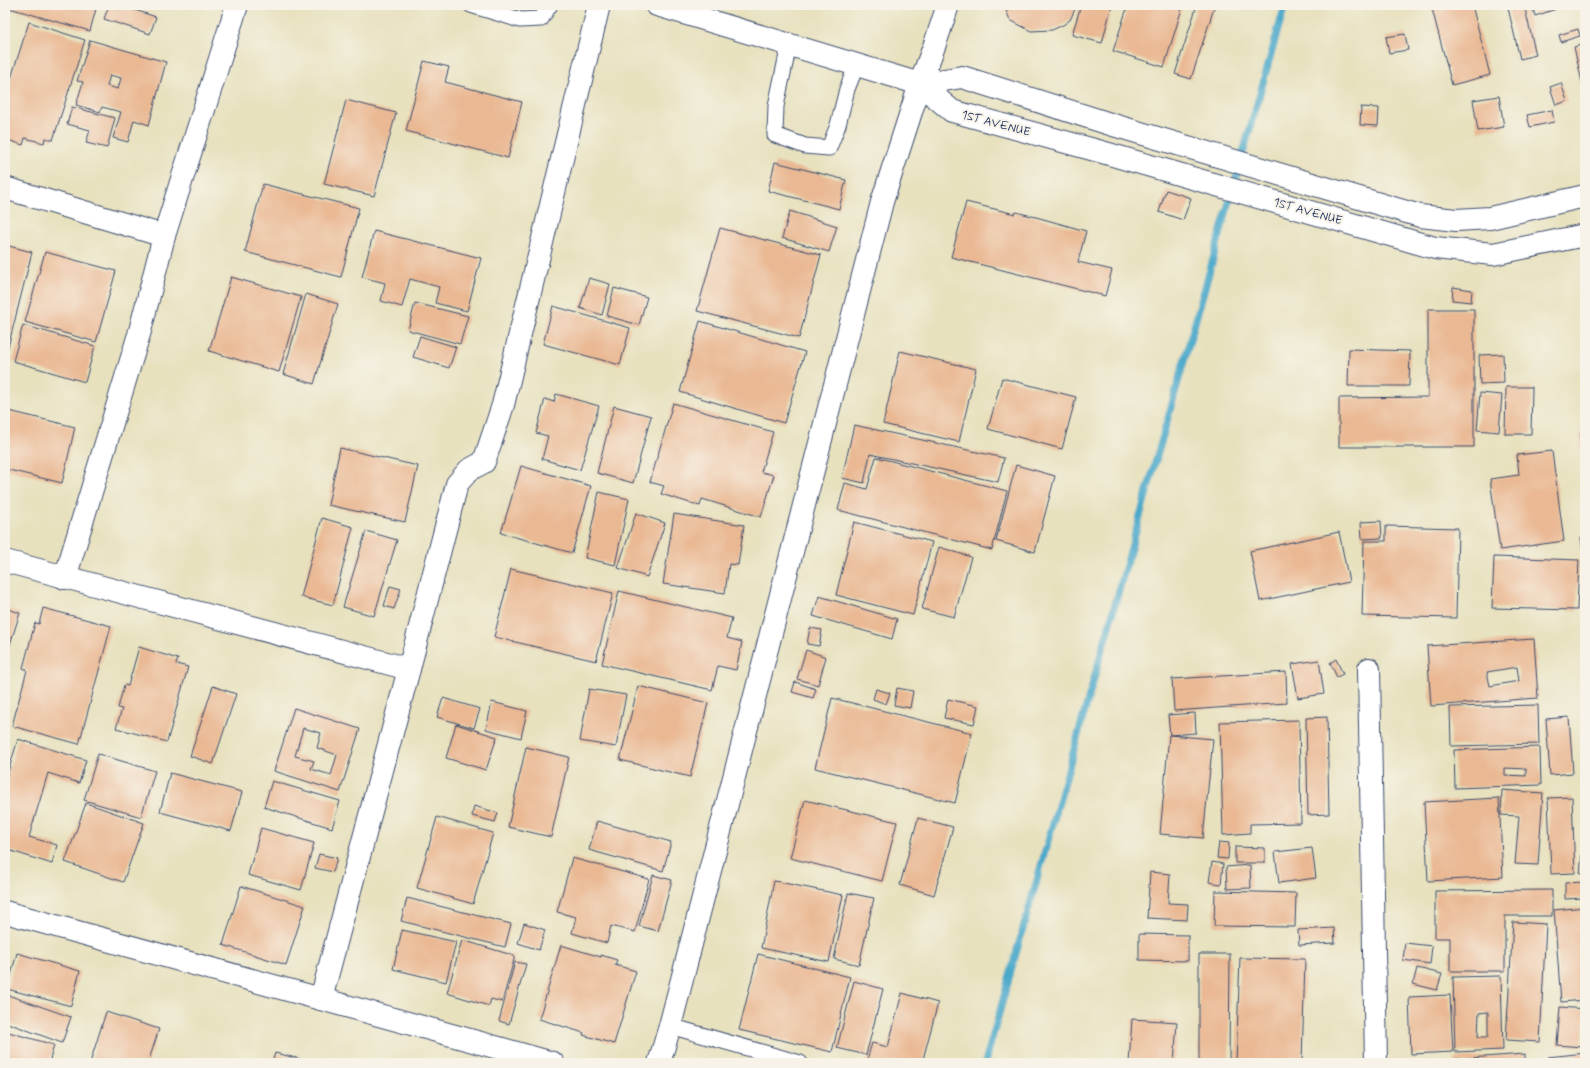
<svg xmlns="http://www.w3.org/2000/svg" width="1590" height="1068" viewBox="0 0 1590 1068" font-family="Mynerve,sans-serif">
	<rect width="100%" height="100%" fill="#f7f3e8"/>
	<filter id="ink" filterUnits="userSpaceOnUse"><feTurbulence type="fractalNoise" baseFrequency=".025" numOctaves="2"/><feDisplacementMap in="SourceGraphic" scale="8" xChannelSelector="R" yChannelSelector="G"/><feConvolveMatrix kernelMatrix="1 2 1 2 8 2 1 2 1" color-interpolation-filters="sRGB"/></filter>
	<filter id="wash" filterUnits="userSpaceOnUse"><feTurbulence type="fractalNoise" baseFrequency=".012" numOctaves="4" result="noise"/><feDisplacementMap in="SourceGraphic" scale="16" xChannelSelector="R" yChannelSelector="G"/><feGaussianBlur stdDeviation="0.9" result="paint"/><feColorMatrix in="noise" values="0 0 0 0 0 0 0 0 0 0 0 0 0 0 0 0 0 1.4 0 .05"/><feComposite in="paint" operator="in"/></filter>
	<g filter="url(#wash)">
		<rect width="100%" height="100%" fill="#e7e1be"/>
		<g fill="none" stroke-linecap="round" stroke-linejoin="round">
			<path stroke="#4ba9ca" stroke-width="7" d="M985 1063 1285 5"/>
		</g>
		<g id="blocks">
			<g fill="#eab994" fill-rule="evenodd">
				<path d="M10 5H97L90 31 9 8Z"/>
				<path d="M109 5H120L156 17 150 34 104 19Z"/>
				<path d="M1004 5H1077L1070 20 1063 25 1052 30 1031 31 1010 20Z"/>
				<path d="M1081 5H1112L1102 43 1072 35Z"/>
				<path d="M1128 5H1183L1164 67 1113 51Z"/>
				<path d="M1197 5H1215L1191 79 1175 74Z"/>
				<path d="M1431 5H1472L1490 75 1452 85Z"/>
				<path d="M1519 5H1524L1536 55 1520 59 1508 8Z"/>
				<path d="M1532 5H1568L1535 16Z"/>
				<path d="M29 22 85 40 53 140 45 138 44 143 25 138 23 145 5 139 7 126 5 125V97Z"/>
				<path d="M1578 29 1580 36 1561 42 1559 35Z"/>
				<path d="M1405 34 1408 50 1389 53 1386 37Z"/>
				<path d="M90 40 166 62 149 125 134 120 128 142 113 138 121 112 102 107 100 112 76 105 83 82 77 81ZM110 75 121 78 118 89 107 86Z"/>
				<path d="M1585 44V91H1584L1574 47Z"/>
				<path d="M424 61 449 67 445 82 522 102 508 158 406 131Z"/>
				<path d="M1561 83 1567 101 1556 105 1550 87Z"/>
				<path d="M1499 96 1504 127 1478 131 1473 100Z"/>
				<path d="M346 100 396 113 374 196 324 184Z"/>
				<path d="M72 107 115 118 107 148 86 143 90 130 67 124Z"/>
				<path d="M1361 107 1379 108 1378 126 1360 125Z"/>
				<path d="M1552 110 1554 122 1530 127 1527 115Z"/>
				<path d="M775 162 846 180 839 209 768 191Z"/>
				<path d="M263 184 359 208 341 277 245 252Z"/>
				<path d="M1166 190 1191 198 1183 220 1159 212Z"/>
				<path d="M966 202 1015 214 1016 212 1036 217 1086 231 1078 262 1112 270 1105 296 951 257Z"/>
				<path d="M790 211 837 226 829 252 782 238Z"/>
				<path d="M720 228 821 255 799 338 697 311Z"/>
				<path d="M374 231 481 258 467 311 435 303 439 287 410 279 402 307 381 301 385 283 362 277Z"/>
				<path d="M5 245 32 252 6 355H5Z"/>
				<path d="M45 252 116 271 96 342 25 322Z"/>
				<path d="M231 277 301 297 279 372 209 351Z"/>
				<path d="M589 278 610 284 602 315 580 308Z"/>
				<path d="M1453 287 1472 290 1471 302 1452 300Z"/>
				<path d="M614 288 647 297 639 325 607 316Z"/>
				<path d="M306 294 338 304 314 384 283 374Z"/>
				<path d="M415 303 468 316 460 344 408 330Z"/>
				<path d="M553 306 630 328 620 365 543 344Z"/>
				<path d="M1428 309H1474V447H1339V398L1428 397Z"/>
				<path d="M700 321 805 352 784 423 680 392Z"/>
				<path d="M23 325 95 346 85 382 13 361Z"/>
				<path d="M420 336 456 347 449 368 413 357Z"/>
				<path d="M1349 349 1410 351 1409 386H1348Z"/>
				<path d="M900 351 976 369 959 442 883 424Z"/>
				<path d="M1503 354 1504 383 1480 384 1479 355Z"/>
				<path d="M1002 378 1076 397 1062 449 988 429Z"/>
				<path d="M1506 387H1532L1531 434H1505Z"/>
				<path d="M1480 393 1502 395 1499 432 1477 430Z"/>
				<path d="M556 394 599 406 580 470 542 459 548 436 536 433 545 399 554 402Z"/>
				<path d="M673 403 773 432 761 472 774 475 761 517 702 499 700 506 661 494 664 486 650 482Z"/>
				<path d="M614 406 651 416 633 483 597 473Z"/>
				<path d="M5 410 75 427 62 483 5 469Z"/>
				<path d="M854 425 1004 458 998 482 870 454 864 483 842 478Z"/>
				<path d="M1581 433H1585V481L1583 482Z"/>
				<path d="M340 448 418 466 405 522 328 505Z"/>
				<path d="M1552 451 1564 541 1500 550 1490 479 1519 475 1517 455Z"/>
				<path d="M876 457 1007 491 992 550 838 510 845 483 867 489Z"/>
				<path d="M1016 465 1055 476 1035 552 996 541Z"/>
				<path d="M521 466 591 486 572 553 501 533Z"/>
				<path d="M599 492 629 499 615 565 585 558Z"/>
				<path d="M636 513 665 523 647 577 618 568Z"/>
				<path d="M674 514 744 525 738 565 729 564 725 593 663 584Z"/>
				<path d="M322 518 353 527 333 605 301 597Z"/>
				<path d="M1381 521 1382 538 1362 539 1361 522Z"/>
				<path d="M854 522 932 542 913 615 836 595Z"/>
				<path d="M1386 526 1458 528 1456 618 1362 616 1364 541H1386Z"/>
				<path d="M366 531 397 540 374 616 343 607Z"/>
				<path d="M1339 532 1349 582 1260 601 1250 551Z"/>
				<path d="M1585 536V563H1584L1581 537Z"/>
				<path d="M939 547 971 557 954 617 922 609Z"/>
				<path d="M1494 557 1579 560 1577 610 1492 608Z"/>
				<path d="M511 569 613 593 596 661 494 637Z"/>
				<path d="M390 586 401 589 394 609 384 606Z"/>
				<path d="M619 591 732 618 727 638 742 642 736 670 718 666 712 690 602 664Z"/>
				<path d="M819 596 897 619 892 639 813 616Z"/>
				<path d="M5 608 20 613 5 660Z"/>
				<path d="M43 608 111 626 79 744 12 726 27 670 23 668 35 623 39 624Z"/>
				<path d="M810 628 822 630 819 646 807 644Z"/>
				<path d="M1534 639 1538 698 1431 706 1427 646ZM1517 667 1519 681 1490 686 1487 672Z"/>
				<path d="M139 647 178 659 176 664 188 667 167 742 116 728 122 709 118 708 124 685 128 686Z"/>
				<path d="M806 650 826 657 818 685 797 679Z"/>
				<path d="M1336 659 1343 674 1337 677 1330 663Z"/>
				<path d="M1319 660 1324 694 1298 698 1292 664Z"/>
				<path d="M1286 672 1287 703 1174 711 1172 679Z"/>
				<path d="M795 682 816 689 813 698 792 692Z"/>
				<path d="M213 686 236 694 213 764 190 756Z"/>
				<path d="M638 686 708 703 690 777 620 760Z"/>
				<path d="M897 688 913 691 910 708 894 705Z"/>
				<path d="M589 689 626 695 616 747 580 741Z"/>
				<path d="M876 689 890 693 886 704 873 699Z"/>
				<path d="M443 698 480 709 474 728 437 717Z"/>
				<path d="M832 698 972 733 955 803 815 768Z"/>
				<path d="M948 699 978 706 974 724 944 718Z"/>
				<path d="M492 702 527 711 521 738 486 729Z"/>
				<path d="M1538 705 1539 744 1451 746 1450 707Z"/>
				<path d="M294 708 360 729 340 792 274 771ZM303 728 321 733 317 748 337 755 331 775 311 769 314 761 295 756Z"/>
				<path d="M1195 713 1196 733 1170 735 1168 715Z"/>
				<path d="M1327 717 1329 814 1308 815 1306 718Z"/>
				<path d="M1569 717 1573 773 1550 775 1546 719Z"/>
				<path d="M1299 720 1301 823 1250 824V833L1223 835 1220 722Z"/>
				<path d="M456 724 497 737 486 770 446 758Z"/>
				<path d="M1169 735 1213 739 1203 838 1160 834Z"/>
				<path d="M18 739 86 760 79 783 48 773 29 837 57 845 52 864 5 849V782Z"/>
				<path d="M526 747 569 757 551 837 508 827Z"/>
				<path d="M1540 747 1541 785 1455 788 1454 750ZM1505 768 1526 769V776L1505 775Z"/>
				<path d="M98 754 155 771 141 817 84 800Z"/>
				<path d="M170 773 242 792 231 831 160 812Z"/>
				<path d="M272 781 340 801 332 828 264 807Z"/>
				<path d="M1502 790 1543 793 1538 865 1515 864 1519 816 1501 815Z"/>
				<path d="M1572 797 1575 873 1551 874 1548 798Z"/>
				<path d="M1499 798 1503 877 1428 881 1424 802Z"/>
				<path d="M805 800 897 822 882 881 790 858Z"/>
				<path d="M86 803 144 823 123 882 65 862Z"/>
				<path d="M474 806 498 813 495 822 472 816Z"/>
				<path d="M437 817 493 833 473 904 417 888Z"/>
				<path d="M918 818 953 827 934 895 900 885Z"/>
				<path d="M597 821 671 842 663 871 589 850Z"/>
				<path d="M261 828 314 843 301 890 248 875Z"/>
				<path d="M1584 830H1585V874H1580Z"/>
				<path d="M1219 842 1229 843 1228 859 1217 858Z"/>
				<path d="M1235 847 1265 848V863H1235Z"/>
				<path d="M1312 848 1316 878 1279 883 1275 852Z"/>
				<path d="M319 854 337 858 333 872 315 868Z"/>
				<path d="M572 858 649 879 635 932 611 926 607 943 572 933 576 917 557 912Z"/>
				<path d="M1212 862 1223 864 1221 884 1209 882Z"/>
				<path d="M1250 865 1251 888 1227 889 1226 867Z"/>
				<path d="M1150 872 1170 874 1168 903 1188 904 1187 920 1147 918Z"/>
				<path d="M653 875 672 880 658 931 639 926Z"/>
				<path d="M774 881 843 895 829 962 761 948Z"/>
				<path d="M1585 882V898L1565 899V883Z"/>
				<path d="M241 886 305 906 286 965 223 945Z"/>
				<path d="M1552 890V916H1505V971H1450V938H1435V891Z"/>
				<path d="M1215 891 1296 893 1295 927 1214 926Z"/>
				<path d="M848 893 874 898 859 965 834 959Z"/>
				<path d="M407 898 511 924 505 947 401 921Z"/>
				<path d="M1585 907V1000L1561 1002 1554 910Z"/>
				<path d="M1513 922 1546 924 1540 1042 1506 1040Z"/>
				<path d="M524 923 545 930 539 950 518 943Z"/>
				<path d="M1334 928 1335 943 1299 945 1298 930Z"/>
				<path d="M402 930 456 942 446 982 393 969Z"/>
				<path d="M1139 934 1188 935V961L1139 960Z"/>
				<path d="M462 940 515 956 502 1002 491 999 489 1006 447 993Z"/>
				<path d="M1405 943 1432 946 1430 964 1403 960Z"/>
				<path d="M561 945 601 957V955L617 960 615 965 636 971 614 1044 583 1035 584 1033 539 1019Z"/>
				<path d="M17 953 80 971 71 1006 7 989Z"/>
				<path d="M758 954 850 977 832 1052 739 1030Z"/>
				<path d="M1199 954H1230L1229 1063H1199Z"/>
				<path d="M1240 958 1305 959 1302 1063H1236Z"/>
				<path d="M515 962 526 964 509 1024 499 1021Z"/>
				<path d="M1417 968 1442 974 1437 990 1413 984Z"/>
				<path d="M1501 976 1503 1050 1455 1052 1453 977ZM1488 1012V1037H1478L1479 1013Z"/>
				<path d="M854 981 883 989 866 1055 837 1048Z"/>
				<path d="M902 993 938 1003 922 1063H866L872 1043 888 1047Z"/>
				<path d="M5 994 71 1017 62 1043 5 1022Z"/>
				<path d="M1450 995 1453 1052 1411 1054 1409 997Z"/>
				<path d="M1560 1007 1585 1009 1582 1047 1557 1045Z"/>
				<path d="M106 1012 159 1029 148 1063H90Z"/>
				<path d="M1132 1019 1177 1022 1174 1063H1129Z"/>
				<path d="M5 1031 54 1045 49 1063H5Z"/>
				<path d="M275 1053 313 1062V1063H272Z"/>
				<path d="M1585 1053V1063H1549L1548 1057Z"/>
				<path d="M1525 1054V1063H1455V1059Z"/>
			</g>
		</g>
	</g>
	<g filter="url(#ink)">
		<use href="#blocks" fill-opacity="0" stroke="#3a4a6c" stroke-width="1"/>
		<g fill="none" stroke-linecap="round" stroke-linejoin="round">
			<defs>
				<g id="lane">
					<path d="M471 5 520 20 541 19 550 5"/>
					<path d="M789 45 776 106 775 135 805 146 829 148 838 125 847 89 857 64"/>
					<path d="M670 1026 800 1063"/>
				</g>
				<g id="street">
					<path d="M657 5 920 84 952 111 1102 152 1435 248 1493 254 1585 235"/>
					<path d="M920 84 962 77 1110 124 1420 216 1456 220 1490 218 1585 196"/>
					<path d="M5 188 164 236"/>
					<path d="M5 561 409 669"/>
					<path d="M65 578 140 331 164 236 237 5"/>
					<path d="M1369 669 1376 1063"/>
					<path d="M5 912 553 1063"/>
					<path d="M321 999 409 669 457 484 469 470 484 462 503 405 599 5"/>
					<path d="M659 1063 670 1026 882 202 920 84 936 41 948 5"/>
				</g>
			</defs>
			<use href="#lane" stroke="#3a4a6c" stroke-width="17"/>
			<use href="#street" stroke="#3a4a6c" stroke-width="24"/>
			<use href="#lane" stroke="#fff" stroke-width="15"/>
			<use href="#street" stroke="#fff" stroke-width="22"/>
		</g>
	</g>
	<g text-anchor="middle" stroke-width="4" stroke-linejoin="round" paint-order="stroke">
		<g font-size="12" fill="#1b2f5e" stroke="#f7f3e8">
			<text transform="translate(996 123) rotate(15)" y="4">1ST AVENUE</text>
			<text transform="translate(1308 211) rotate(16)" y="4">1ST AVENUE</text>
		</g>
	</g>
	<rect width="1590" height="1068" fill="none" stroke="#f7f3e8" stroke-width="20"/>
</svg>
